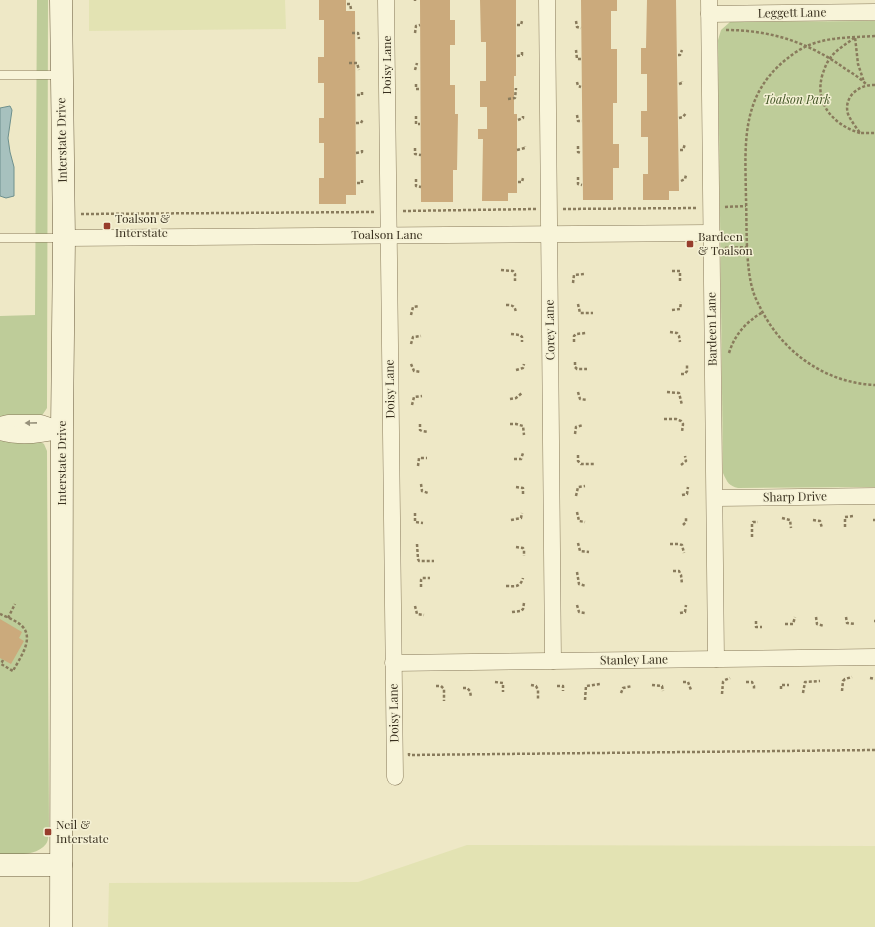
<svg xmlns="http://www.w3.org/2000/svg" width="875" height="927" viewBox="0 0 875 927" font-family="'Playfair Display',serif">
	<rect width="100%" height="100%" fill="#eee8c6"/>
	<g fill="#e3e3b3">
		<path d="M89 0H285L286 29 89 31Z"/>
		<path d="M467 845 875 846V927H108L109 883 358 882Z"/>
	</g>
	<g fill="#becc99">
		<path d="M37 0H48V3L47 408 41 417 0 420V316L35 315Z"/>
		<path d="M875 21V487L738 488C729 486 727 482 723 473L718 40 721 30 730 22Z"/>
		<path d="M0 439 39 441 44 444 47 451 49 831C48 835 49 840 46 844 36 857 14 854 0 854Z"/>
	</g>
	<path fill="#a7c1be" stroke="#6e908d" d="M10 106 12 110 8 138 10 152 14 167V196L6 198 0 196V108Z"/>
	<g fill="#cbaa7c">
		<path d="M319 0H346V11H355L356 195H346V204H319V178H324V143H319V118H324V83H318V57H324V20H319Z"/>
		<path d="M420 0H450V20H455V45H450V85H455V114H458L457 170H453V202H421Z"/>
		<path d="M480 0H516V76H514V114H517V193H508V201H482L483 139H478V129H487V107H480V81H486V42H481Z"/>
		<path d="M581 0H617V11H611V49H617V103H613V144H619V168H613V200H583Z"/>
		<path d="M647 0H676L679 191H669V200H643V174H648V137H641V111H647V74H641V48H646Z"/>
		<path d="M0 619 22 632 19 638 24 641 11 664 0 658Z"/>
	</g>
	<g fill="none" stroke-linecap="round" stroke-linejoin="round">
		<defs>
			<g id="service">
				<path d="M0 75H61"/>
				<path d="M0 238H63"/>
			</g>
			<g id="minor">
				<path d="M386 0 395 777"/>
				<path d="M547 0 553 661"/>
				<path d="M709 0 716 659"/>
				<path d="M709 14 875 12"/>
				<path d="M64 238 710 233"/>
				<path d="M0 425 8 423H41L62 430"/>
				<path d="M0 432C20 438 42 435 62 430"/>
				<path d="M715 498 875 496"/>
				<path d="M393 663 875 657"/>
			</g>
			<g id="secondary">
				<path d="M0 865H61"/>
				<path d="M61 927 62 430 64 238 61 0"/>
			</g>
		</defs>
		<use href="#service" stroke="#897b5c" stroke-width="9"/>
		<use href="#minor" stroke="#897b5c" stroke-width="17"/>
		<use href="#secondary" stroke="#6b5c3f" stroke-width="23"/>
		<g stroke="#897b5c" stroke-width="2.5" stroke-dasharray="3 2" stroke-linecap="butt">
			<path d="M415 0V1"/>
			<path d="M347 4H350L351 9"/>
			<path d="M576 21 577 27 581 28"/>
			<path d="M517 25H521L522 21"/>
			<path d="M726 30C772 30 810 43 847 70 854 74 861 79 867 85"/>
			<path d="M352 33H358L359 39"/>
			<path d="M415 33 416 26 420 25"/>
			<path d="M875 36C848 38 820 36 796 52 740 90 745 139 746 198 747 225 745 269 754 294 756 300 759 305 762 311 784 353 826 383 875 385"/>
			<path d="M576 50 577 59H581"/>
			<path d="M678 55H680L682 50"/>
			<path d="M517 56 522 55V52"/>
			<path d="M349 63H357L359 70"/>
			<path d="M415 70 417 63"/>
			<path d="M577 82 578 86 581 87"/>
			<path d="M416 84V89H420"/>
			<path d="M679 84 682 83V81"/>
			<path d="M875 85C859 84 843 97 848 114 851 121 856 127 860 133H875"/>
			<path d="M357 95H362V90"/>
			<path d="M508 99 515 98 516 88"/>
			<path d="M577 115 578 121H582"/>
			<path d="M416 116V124H420"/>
			<path d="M679 118 683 117 686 113"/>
			<path d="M518 120 523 118V116"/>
			<path d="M356 123H361L363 119"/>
			<path d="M860 133C833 125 813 102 823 73 825 67 827 62 831 57 837 49 847 44 855 37L858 64 864 82"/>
			<path d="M578 146V152L581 153"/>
			<path d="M415 148V154L421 155"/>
			<path d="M517 150 525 148V146"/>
			<path d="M680 150H683L685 144"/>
			<path d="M356 153 362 152V149"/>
			<path d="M578 177V184L582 185"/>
			<path d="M416 179V186L421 187"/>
			<path d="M681 181 685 179 686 175"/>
			<path d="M518 182H522L523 178"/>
			<path d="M357 183H362V180"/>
			<path d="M725 207 746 206"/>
			<path d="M563 209 698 208"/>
			<path d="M403 211 536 209"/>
			<path d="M81 214 376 212"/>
			<path d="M725 248 748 247"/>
			<path d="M501 270 513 271 515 274V281"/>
			<path d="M672 271H680V281"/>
			<path d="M573 283 574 275 585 274"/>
			<path d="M578 304 580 313H593"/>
			<path d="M506 305C513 305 515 306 516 313"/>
			<path d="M672 310 680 309 681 302"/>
			<path d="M411 315 413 307 419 306"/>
			<path d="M670 332 677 333 679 336 680 342"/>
			<path d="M511 334 520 335 522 337V342"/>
			<path d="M574 342V336L576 334 586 333"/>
			<path d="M411 344 413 337 421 336"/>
			<path d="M729 353C735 334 746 322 763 312"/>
			<path d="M575 362V367L577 369H587"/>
			<path d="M411 364 414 371 421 372"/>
			<path d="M516 370 523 368 524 364"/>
			<path d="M681 374H685L687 371V364"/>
			<path d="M578 392 580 399 587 400"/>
			<path d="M667 392 679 393 682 405"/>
			<path d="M510 399 516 398 522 393"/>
			<path d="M412 405 414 397 422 396"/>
			<path d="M664 419H676L681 421 683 424 682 432"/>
			<path d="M420 424V430L422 431 428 432"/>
			<path d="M510 424H516L523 426 524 435"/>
			<path d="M575 434 576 427 583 425"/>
			<path d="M578 455V461L581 464H595"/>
			<path d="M514 459H521L523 453"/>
			<path d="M681 465 686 461 685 456"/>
			<path d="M418 466 419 458H427"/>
			<path d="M421 484 422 491 428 493"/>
			<path d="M516 487 523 488V496"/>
			<path d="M682 495 687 494 688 487"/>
			<path d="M576 496 578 487 585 486"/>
			<path d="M577 512 579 521 585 522"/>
			<path d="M415 513V522L423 523"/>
			<path d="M782 518 790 520 791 528"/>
			<path d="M511 520 521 518 522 513"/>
			<path d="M813 520 820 521 822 528"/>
			<path d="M873 520H875"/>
			<path d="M683 525 686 522V517"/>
			<path d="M845 527V517L854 516"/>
			<path d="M752 537V524L753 522H758"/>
			<path d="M578 543 580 551 589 552"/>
			<path d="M417 544 418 559 419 561H434"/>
			<path d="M670 544H679L682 545 684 553"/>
			<path d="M516 547 523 548 524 550V556"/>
			<path d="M673 571H679L681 575 682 584"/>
			<path d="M577 572 579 584 586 586"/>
			<path d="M506 586C515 586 520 588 523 578"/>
			<path d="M421 587V580L422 578H430"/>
			<path d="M577 605 579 612 585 613"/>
			<path d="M415 606 417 614 424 615"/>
			<path d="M512 612 521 611 523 609 524 603"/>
			<path d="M680 613 685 612 686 605"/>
			<path d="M0 614C7 617 17 621 22 626 35 639 19 659 13 671L1 664 3 660"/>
			<path d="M816 617 817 624 824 626"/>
			<path d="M846 617 847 623 855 624"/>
			<path d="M8 618 15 604"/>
			<path d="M756 621V627H762"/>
			<path d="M874 621H875"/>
			<path d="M785 624H793L795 617"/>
			<path d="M870 678 875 679"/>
			<path d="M495 682 503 683V692"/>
			<path d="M683 682H688L691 690"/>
			<path d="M746 682H752L754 686V689"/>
			<path d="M531 685 536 686 538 690V700"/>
			<path d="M652 685 662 686 663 691"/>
			<path d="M436 686H441L444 689V701"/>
			<path d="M557 686H563V691"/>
			<path d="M463 688H467L470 691 471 697"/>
			<path d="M781 689V685H789"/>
			<path d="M842 691 843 681 845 679 852 677"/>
			<path d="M621 693 623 688 632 686"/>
			<path d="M803 693 805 682 820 681"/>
			<path d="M722 694 723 682 725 680 730 678"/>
			<path d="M585 700 586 686 600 684"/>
			<path d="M409 753V755L875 750"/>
		</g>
		<use href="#service" stroke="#f8f4d9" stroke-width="8"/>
		<use href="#minor" stroke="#f8f4d9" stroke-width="16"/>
		<use href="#secondary" stroke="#f8f4d9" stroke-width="22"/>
	</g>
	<defs><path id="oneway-solid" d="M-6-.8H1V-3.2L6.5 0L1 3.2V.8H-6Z"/></defs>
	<use fill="#98927c" href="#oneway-solid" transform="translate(31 423) rotate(179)"/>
	<g fill="#973d2c" stroke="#f5f1d5" stroke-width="1.5">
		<rect x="103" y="222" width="8" height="8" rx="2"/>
		<rect x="686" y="240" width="8" height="8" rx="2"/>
		<rect x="44" y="828" width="8" height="8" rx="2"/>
	</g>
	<g text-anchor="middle" stroke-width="3" stroke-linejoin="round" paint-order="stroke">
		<g font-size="12" fill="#39301f" stroke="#f5f1d5">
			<text transform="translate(792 13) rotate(-1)" y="4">Leggett Lane</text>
			<text transform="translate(387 65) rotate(-90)" y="4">Doisy Lane</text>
			<text transform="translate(62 140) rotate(-91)" y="4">Interstate Drive</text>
			<text x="387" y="239">Toalson Lane</text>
			<text transform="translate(712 329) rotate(-91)" y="4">Bardeen Lane</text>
			<text transform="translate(550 330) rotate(-91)" y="4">Corey Lane</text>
			<text transform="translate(390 389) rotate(-91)" y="4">Doisy Lane</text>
			<text transform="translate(62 463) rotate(-90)" y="4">Interstate Drive</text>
			<text transform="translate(795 497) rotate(-1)" y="4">Sharp Drive</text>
			<text transform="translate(634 660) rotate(-1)" y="4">Stanley Lane</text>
			<text transform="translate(394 713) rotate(-91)" y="4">Doisy Lane</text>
		</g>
		<g font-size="12" font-style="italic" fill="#425526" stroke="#f5f1d5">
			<text x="797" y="104">Toalson Park</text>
		</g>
		<g font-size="12" fill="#39301f" stroke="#f5f1d5" text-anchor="start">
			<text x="115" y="223">Toalson &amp;<tspan x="115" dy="14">Interstate</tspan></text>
			<text x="698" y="241">Bardeen<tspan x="698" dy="14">&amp; Toalson</tspan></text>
			<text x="56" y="829">Neil &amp;<tspan x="56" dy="14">Interstate</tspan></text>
		</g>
	</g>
</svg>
